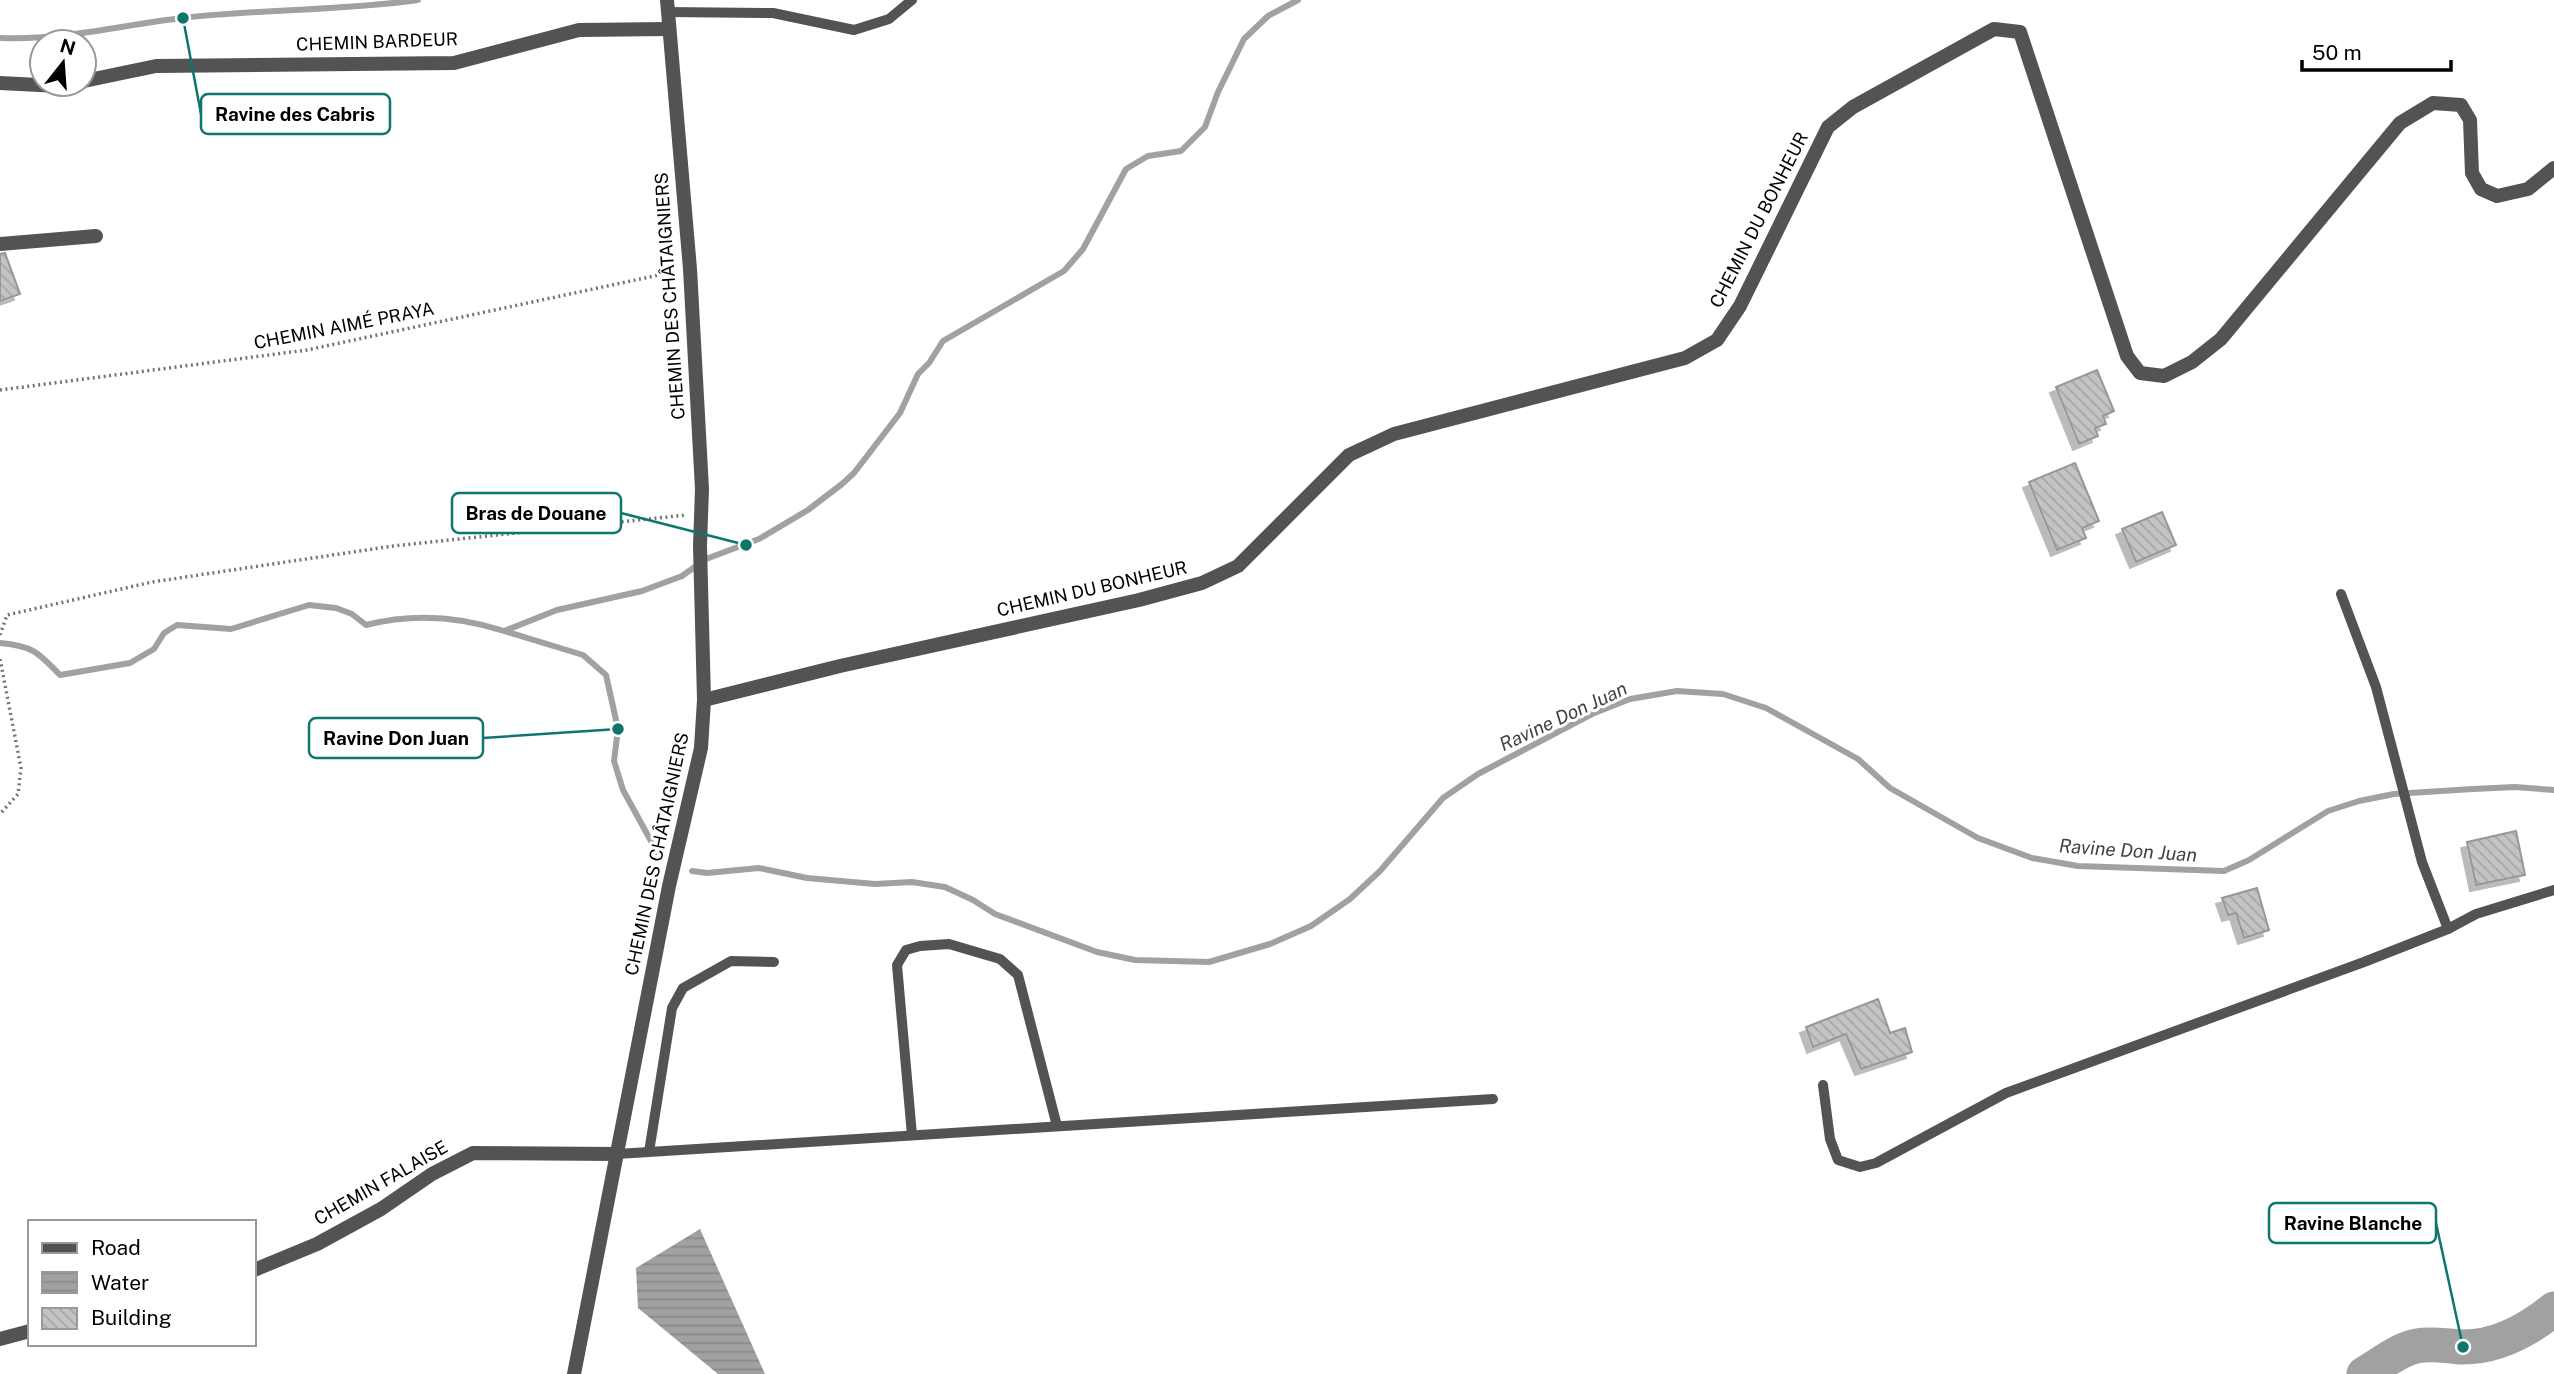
<svg xmlns="http://www.w3.org/2000/svg" width="2554" height="1374" viewBox="0 0 2554 1374" font-family="'Public Sans',sans-serif">
	<defs>
		<pattern id="water-rules" width="6" height="5" patternUnits="userSpaceOnUse" patternTransform="scale(1.75)"><rect width="6" height="5" fill="#a1a1a1"/><path d="M0 2.5h6" fill="none" stroke="#898989"/></pattern>
		<pattern id="building-back-hatch" width="6" height="6" patternUnits="userSpaceOnUse" patternTransform="scale(1.75)"><rect width="6" height="6" fill="#c3c3c3"/><path d="M-1 5l2 2M0 0l6 6M5-1l2 2" fill="none" stroke="#a6a6a6"/></pattern>
		<filter id="shadow"><feDropShadow dx="-6" dy="6" stdDeviation="0" flood-color="#0004"/></filter>
	</defs>
	<rect width="100%" height="100%" fill="#fff"/>
	<path fill="url(#water-rules)" d="M700 1229 765 1374H718L638 1308 636 1268Z"/>
	<g fill="none" stroke-linecap="round" stroke-linejoin="round">
		<g stroke="#a1a1a1" stroke-width="6">
			<path d="M0 38C61 41 121 25 182 18 260 9 339 11 418 0"/>
			<path d="M504 631 583 655 606 675 618 729 614 761 623 790 657 852"/>
			<path d="M0 643C32 646 37 651 60 675L130 663 154 649 164 633 177 625 231 629 309 605 336 608 352 614 366 625C413 613 458 616 504 631L557 610 642 591 682 576 706 559 759 539 808 510 842 484 854 473 900 413 918 374 929 363 943 341 1064 271 1083 249 1126 169 1148 156 1181 151 1205 127 1218 92 1244 39 1268 16 1298 0"/>
			<path d="M692 871 707 873 759 868 807 878 875 884 912 882 945 887 973 900 995 914 1097 952 1135 960 1209 962 1270 944 1311 926 1350 899 1380 871 1443 798 1478 774 1592 714 1630 699 1677 691 1723 694 1766 708 1858 759 1890 788 1978 838 2032 858 2078 866 2224 871 2249 860 2328 811 2359 801 2394 794 2473 789 2515 787 2554 790"/>
		</g>
		<path stroke="#a1a1a1" stroke-width="35" d="M2364 1374C2380 1365 2399 1349 2417 1346 2431 1343 2445 1346 2460 1347 2496 1348 2527 1331 2554 1309"/>
	</g>
	<g fill="url(#building-back-hatch)" stroke="#979797" stroke-width="2" filter="url(#shadow)">
		<path d="M5 253 20 294 0 301V254Z"/>
		<path d="M2097 370 2114 411 2103 416 2106 424 2095 428 2098 436 2079 444 2056 387Z"/>
		<path d="M2075 463 2099 521 2082 528 2086 538 2057 550 2029 482Z"/>
		<path d="M2162 512 2176 545 2136 562 2122 529Z"/>
		<path d="M2516 831 2525 875 2476 885 2467 842Z"/>
		<path d="M2257 888 2269 930 2244 938 2236 913 2228 915 2222 898Z"/>
		<path d="M1878 999 1890 1033 1905 1028 1912 1052 1861 1069 1846 1034 1813 1047 1806 1027Z"/>
	</g>
	<g fill="none" stroke-linecap="round" stroke-linejoin="round">
		<g stroke="#757575" stroke-width="3.5" stroke-dasharray="2 3.5" stroke-linecap="butt">
			<path d="M0 390 307 350 673 272"/>
			<path d="M0 635 7 615 152 582 393 546 686 515"/>
			<path d="M0 659 21 768 18 794 0 814"/>
		</g>
		<g stroke="#535353" stroke-width="10">
			<path d="M667 12 773 13 854 30 889 19 912 0"/>
			<path d="M2341 594 2376 687 2422 862 2448 929"/>
			<path d="M1823 1085 1830 1139 1838 1160 1860 1167 1876 1163 2006 1093 2364 962 2448 929 2476 914 2554 890"/>
			<path d="M912 1135 897 965 906 950 920 946 949 944 1000 959 1018 975 1057 1126"/>
			<path d="M649 1152 672 1008 683 988 731 961 774 962"/>
			<path d="M617 1154 1493 1099"/>
		</g>
		<g stroke="#535353" stroke-width="14">
			<path d="M84 81 156 66 454 63 579 30 668 29"/>
			<path d="M0 83 59 86 68 84"/>
			<path d="M0 244 96 236"/>
			<path d="M704 700 840 666 1139 600 1202 583 1238 566 1349 455 1394 434 1685 358 1717 340 1740 306 1828 127 1853 107 1994 29 2020 32 2127 356 2140 373 2164 376 2192 362 2221 339 2400 123 2433 103 2461 105 2470 120 2472 173 2481 189 2497 196 2528 189 2554 168"/>
			<path d="M254 1270 317 1244 381 1209 432 1174 473 1153 617 1154"/>
			<path d="M0 1339 30 1331"/>
			<path d="M574 1374 669 886 701 748 704 700 700 546 702 489 690 269 667 0"/>
		</g>
	</g>
	<g text-anchor="middle" stroke-width="6" stroke-linejoin="round" paint-order="stroke">
		<g font-size="18" fill="#000" stroke="#fff">
			<text transform="translate(377 42) rotate(-2)" y="6">CHEMIN BARDEUR</text>
			<text transform="translate(1759 220) rotate(-63)" y="6">CHEMIN DU BONHEUR</text>
			<text transform="translate(670 296) rotate(-94)" y="6">CHEMIN DES CHÂTAIGNIERS</text>
			<text transform="translate(344 326) rotate(-11)" y="6">CHEMIN AIMÉ PRAYA</text>
			<text transform="translate(1092 589) rotate(-13)" y="6">CHEMIN DU BONHEUR</text>
			<text transform="translate(657 854) rotate(-78)" y="6">CHEMIN DES CHÂTAIGNIERS</text>
			<text transform="translate(381 1183) rotate(-30)" y="6">CHEMIN FALAISE</text>
		</g>
		<g font-size="19" font-style="italic" fill="#424242" stroke="#fff">
			<text transform="translate(1563 716) rotate(-25)" y="7">Ravine Don Juan</text>
			<text transform="translate(2128 850) rotate(4)" y="7">Ravine Don Juan</text>
		</g>
	</g>
	<path fill="none" stroke="#0f766e" stroke-width="2.5" d="M183 18L201 114M746 545L621 513M618 729L483 738M2463 1347L2436 1223"/>
	<g fill="#0f766e" stroke="#fff" stroke-width="2.5">
		<circle cx="183" cy="18" r="7"/>
		<circle cx="746" cy="545" r="7"/>
		<circle cx="618" cy="729" r="7"/>
		<circle cx="2463" cy="1347" r="7"/>
	</g>
	<g fill="#fff" stroke="#0f766e" stroke-width="2.5">
		<rect x="201" y="94" width="189" height="40" rx="7"/>
		<rect x="452" y="493" width="169" height="40" rx="7"/>
		<rect x="309" y="718" width="174" height="40" rx="7"/>
		<rect x="2269" y="1203" width="167" height="40" rx="7"/>
	</g>
	<g font-size="19" text-anchor="middle" font-weight="bold" fill="#000">
		<text x="295" y="121">Ravine des Cabris</text>
		<text x="536" y="520">Bras de Douane</text>
		<text x="396" y="745">Ravine Don Juan</text>
		<text x="2353" y="1230">Ravine Blanche</text>
	</g>
	<rect x="28" y="1220" width="228" height="126" fill="#ffffff" stroke="#999999" stroke-width="2"/>
	<rect x="42" y="1243" width="35" height="10" fill="#535353" stroke="#999999" stroke-width="2"/>
	<text x="91" y="1255" font-size="21" fill="#000000">Road</text>
	<rect x="42" y="1272" width="35" height="21" fill="url(#water-rules)" stroke="#999999" stroke-width="2"/>
	<text x="91" y="1290" font-size="21" fill="#000000">Water</text>
	<rect x="42" y="1308" width="35" height="21" fill="url(#building-back-hatch)" stroke="#999999" stroke-width="2"/>
	<text x="91" y="1325" font-size="21" fill="#000000">Building</text>
	<g transform="translate(63 63) rotate(17)"><circle r="33" fill="#ffffff" stroke="#999999" stroke-width="2"/>
	<path d="M0-5L12 26L0 18L-12 26Z" fill="#000000"/>
	<text y="-10" font-size="19" font-weight="bold" text-anchor="middle" fill="#000000">N</text>
	</g>
	<path d="M2302 60v10h149v-10" fill="none" stroke="#000000" stroke-width="3.5"/>
	<text x="2312" y="60" font-size="21" fill="#000000" stroke="#ffffff" stroke-width="5" paint-order="stroke">50 m</text>
</svg>
